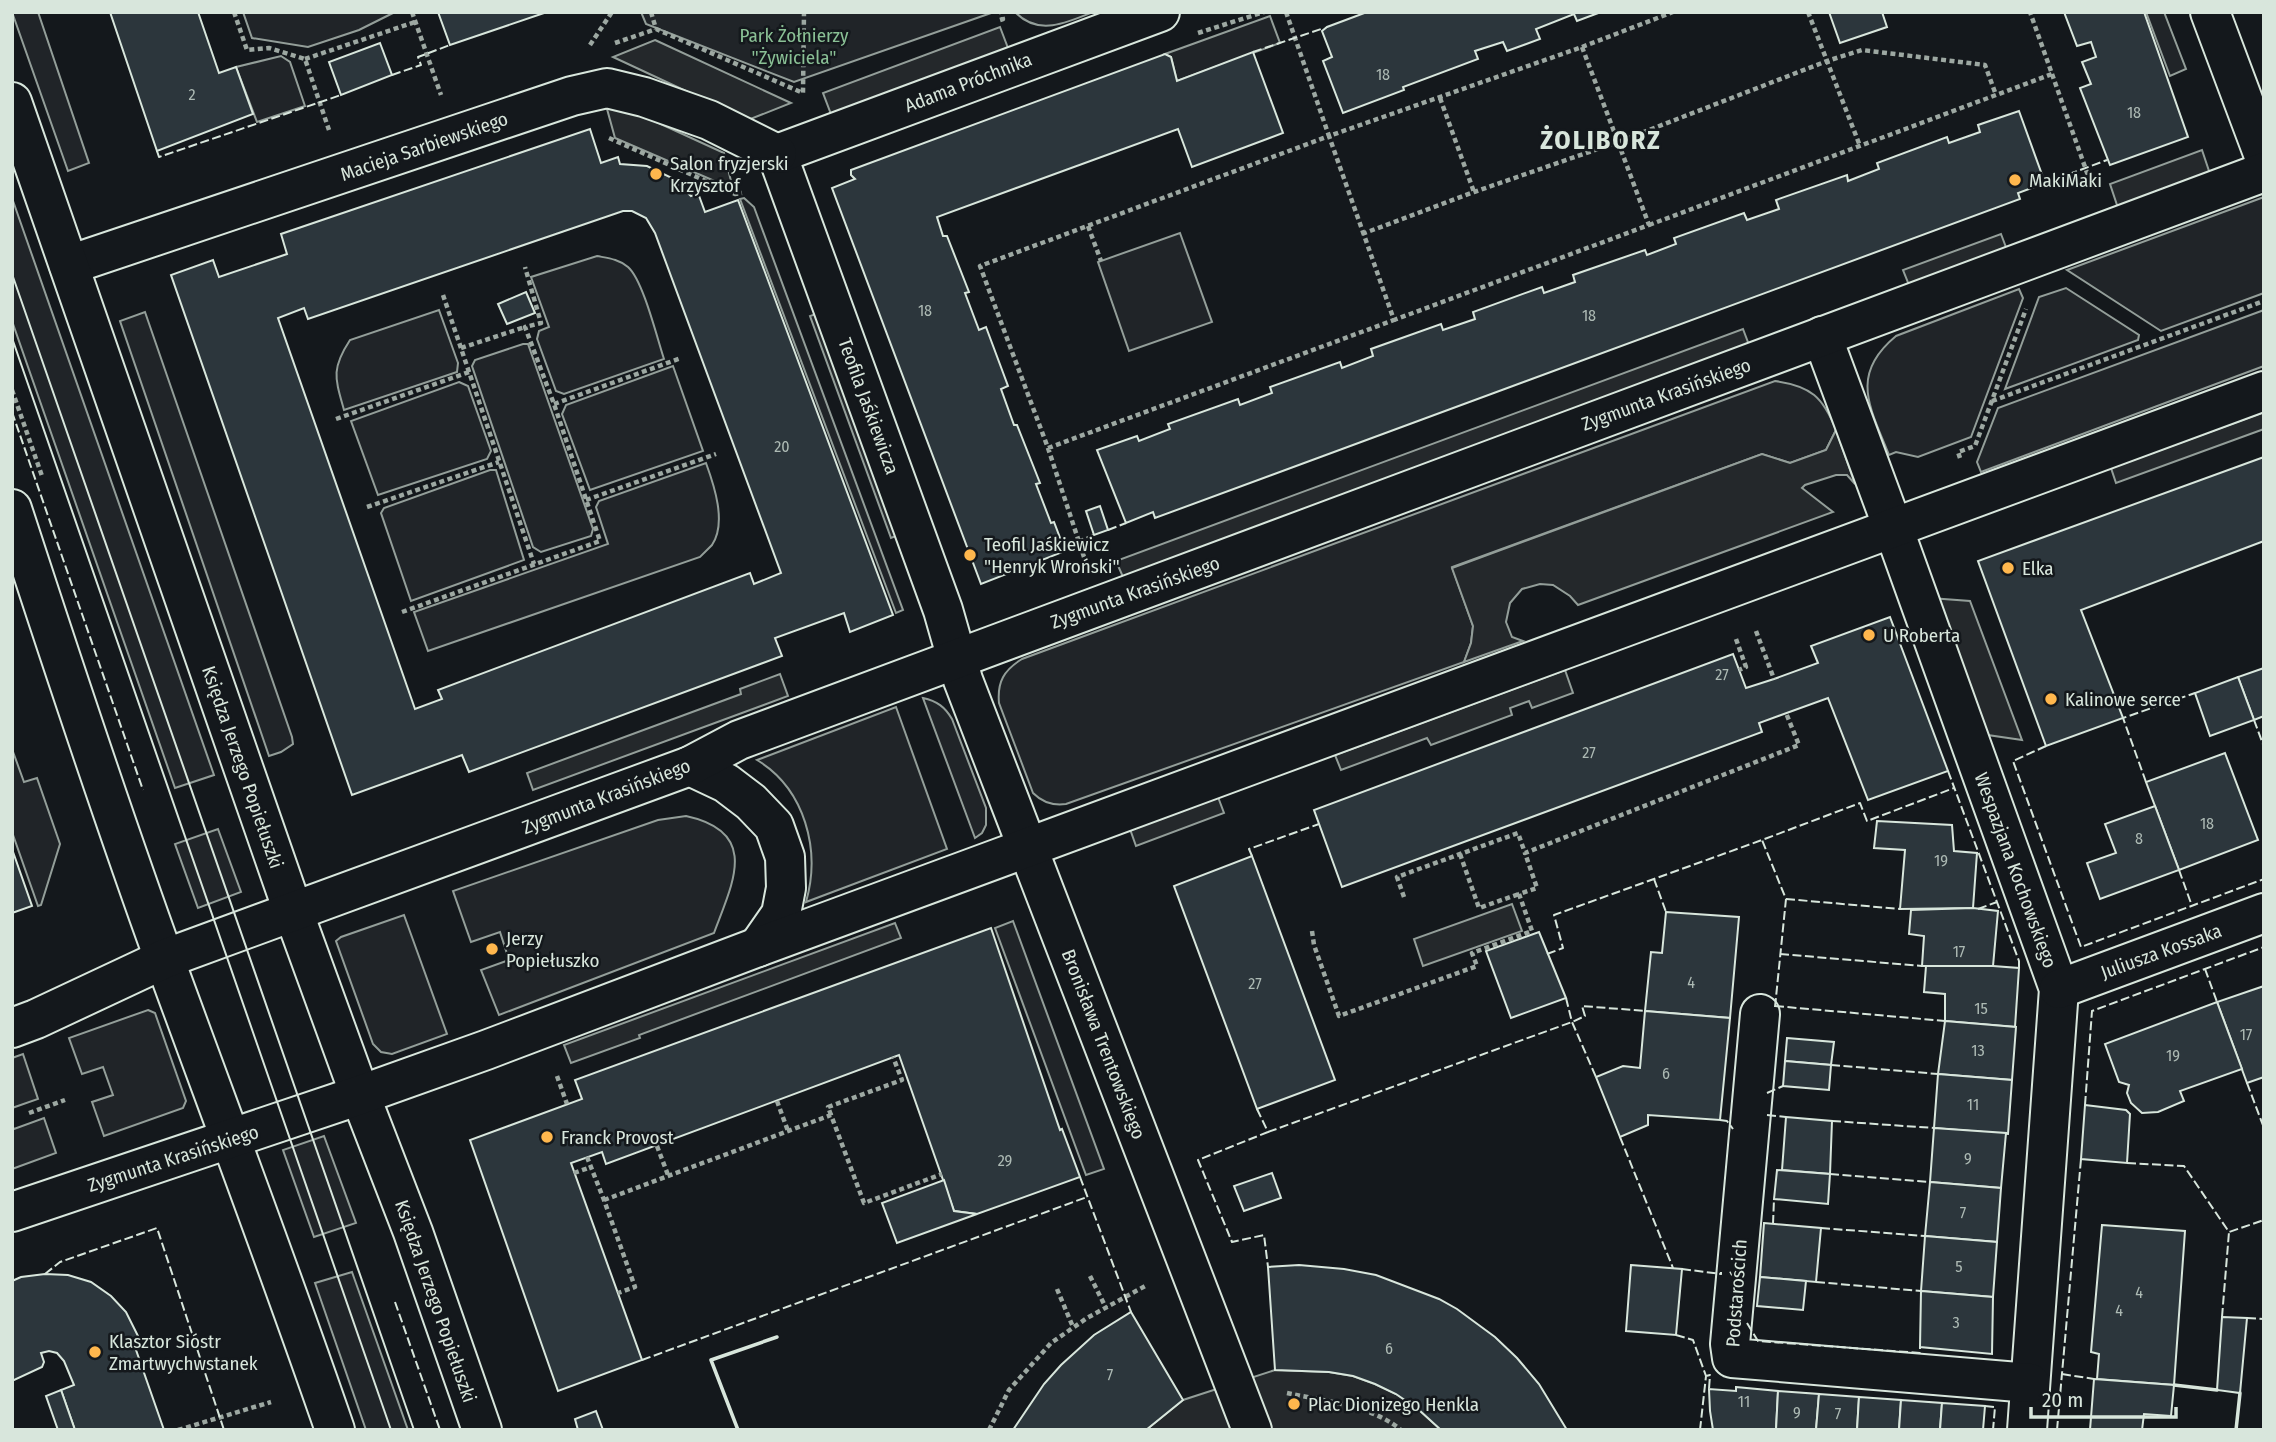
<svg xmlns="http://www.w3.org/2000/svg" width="2276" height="1442" viewBox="0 0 2276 1442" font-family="'Fira Sans Condensed',sans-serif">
	<rect width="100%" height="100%" fill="#14181c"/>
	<g fill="#202428" stroke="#939e99" stroke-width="2">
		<path d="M12 12H38L89 163 68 171Z"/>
		<path d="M243 12H395L359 30 308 47 252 38Z"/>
		<path d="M641 12H994L794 82 646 24Z"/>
		<path d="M1015 12H1093C1067 22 1039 37 1015 12Z"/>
		<path d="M2146 12H2164L2186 69 2170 76Z"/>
		<path d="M1270 16 1280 43 1177 81 1171 57 1165 54Z"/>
		<path d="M281 56 290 62 305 106 257 122 236 67Z"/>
		<path d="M2264 197V293L2161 331 2067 270Z"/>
		<path d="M12 198 214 775 175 788 12 321Z"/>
		<path d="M744 198 754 207 903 610 896 613 740 199Z"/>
		<path d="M1180 233 1212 322 1129 351 1098 262Z"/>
		<path d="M597 256C607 258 619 259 628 267 643 280 657 338 664 359L564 394 556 391 537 339 539 331 549 327 531 277Z"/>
		<path d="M2066 288 2139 335 2138 340 2005 389 2039 297Z"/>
		<path d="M2019 289 2023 298 1971 437 1918 457 1896 452 1889 455C1870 407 1849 375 1896 336Z"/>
		<path d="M439 310 458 363 457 372 344 410C335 378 331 369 350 340Z"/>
		<path d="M2264 310V366L1981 472 1977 462 1998 408Z"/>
		<path d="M145 312 292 737 293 744 281 752 269 756 120 321Z"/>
		<path d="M523 344H528L593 529 591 536 541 552 533 547 472 366 475 360Z"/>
		<path d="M673 366 703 451 590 490 562 414 566 405Z"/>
		<path d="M1775 381C1811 386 1823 397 1836 430L1826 450 1790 463 1762 454 1452 567 1473 626 1471 643 1464 662 1066 804C1052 806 1042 802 1033 793L999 703C997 682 1004 670 1022 659Z"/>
		<path d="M459 382 468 386 491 451 487 459 378 495 351 421Z"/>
		<path d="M706 463C714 485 727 523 712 545 708 549 704 553 700 557L428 651 414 612 608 544 596 507 599 501Z"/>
		<path d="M490 470H496L524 560 411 601 381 513 384 508Z"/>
		<path d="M923 698C937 701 945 707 952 719L986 808V825L982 833 975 838Z"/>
		<path d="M896 707 947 849 806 902C821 850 805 789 757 760Z"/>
		<path d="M12 749 24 782 37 778 60 844 41 905 38 906 12 832Z"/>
		<path d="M686 816C760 832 733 882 714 933L499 1015 481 970 509 960 500 932 471 942 453 891 658 820Z"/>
		<path d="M218 829 241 892 198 908 175 844Z"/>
		<path d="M404 915 447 1034 392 1054 381 1052 373 1044 336 941 341 937Z"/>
		<path d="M1013 921 1104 1169 1086 1175 995 928Z"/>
		<path d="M148 1010 155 1013 186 1101 183 1108 104 1136 92 1102 113 1095 103 1067 82 1074 69 1038Z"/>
		<path d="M23 1054 38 1099 12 1108V1058Z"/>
		<path d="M44 1118 56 1153 12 1169V1126L14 1129Z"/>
		<path d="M324 1136 356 1223 314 1237 283 1150Z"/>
		<path d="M352 1272 408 1430H366L315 1283Z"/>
	</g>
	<g fill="#24282b" stroke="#939e99" stroke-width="2">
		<path d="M1000 27 1011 56 834 122 823 93Z"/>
		<path d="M655 40 791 103 748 120 613 57Z"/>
		<path d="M604 98 724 153 733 189 615 138Z"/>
		<path d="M2202 150 2210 174 2118 208 2110 184Z"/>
		<path d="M2001 234 2007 250 1909 285 1903 270Z"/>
		<path d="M824 311 906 532 891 538 810 316Z"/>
		<path d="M1743 329 1749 345 1123 577 1116 561Z"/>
		<path d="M2264 412V429L2116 483 2111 468Z"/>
		<path d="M1836 430 1855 484 1847 475H1836L1805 485 1802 488 1833 512 1578 605 1570 596 1553 585 1540 584 1522 589 1510 603 1506 622 1512 637 1523 641 1464 662 1471 643 1473 626 1452 568 1762 454 1790 463 1826 450Z"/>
		<path d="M1930 598 1970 601 2022 740 1981 734Z"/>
		<path d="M1565 670 1573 693 1532 708 1529 701 1510 708 1512 715 1431 745 1427 738 1341 770 1335 755Z"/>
		<path d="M780 674 788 696 533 790 527 773 741 694 740 689Z"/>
		<path d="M1218 797 1224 813 1136 846 1130 829Z"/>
		<path d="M1512 904 1522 931 1423 966 1414 939Z"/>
		<path d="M895 923 901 938 639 1035 640 1038 571 1063 564 1045Z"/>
		<path d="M1275 1370 1329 1372 1353 1376 1375 1384 1396 1394 1418 1409 1441 1430H1146L1183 1400Z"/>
	</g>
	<g fill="#2c363c" stroke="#d8e6dc" stroke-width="2" fill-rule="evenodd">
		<path d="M110 12H198L219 73 236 67 253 114 157 151Z"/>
		<path d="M438 12H547L450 45Z"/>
		<path d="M1367 12H1601L1577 21 1574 14 1536 29 1540 39 1507 51 1503 42 1475 51 1478 59 1403 87 1404 90 1343 113 1323 61 1332 57 1322 31 1327 27Z"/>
		<path d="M1829 12H1882L1887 27 1840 43Z"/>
		<path d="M2064 12H2144L2188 137 2110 165 2080 88 2091 84 2082 62 2096 57 2091 42 2077 46Z"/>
		<path d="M380 43 392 75 341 95 329 62Z"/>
		<path d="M1253 52 1283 133 1192 167 1178 129 937 217 943 236H947L969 292 965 293 979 330 986 327 1008 386 1001 389 1014 425H1017L1040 483 1036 484 1051 523 1054 522 1065 551 981 584 832 188 855 179 851 175V170L1165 54 1171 57 1177 81Z"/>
		<path d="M2019 111 2045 183 2018 193 2020 199 1155 518 1153 512 1126 523 1097 450 1137 436 1139 441 1170 429 1168 424 1238 399 1240 405 1272 393 1270 387 1340 362 1342 368 1373 356 1371 349 1441 324 1443 330 1475 319 1473 312 1542 287 1544 293 1575 282 1573 275 1645 250 1647 255 1676 244 1674 238 1744 213 1747 220 1779 209 1776 200 1847 175 1848 181 1879 169 1877 163 1947 137 1949 143 1980 132 1978 125Z"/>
		<path d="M590 129 601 163 618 157 620 164 647 166 672 178 691 196 698 193 705 212 738 200 893 615 850 632 844 613 775 638 782 656 469 772 462 755 352 795 171 275 213 260 219 277 287 254 281 234ZM623 211H632L646 218 655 233 781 573 754 584 750 573 438 690 442 699 415 709 278 318 304 308 308 319Z"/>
		<path d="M526 292 535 313 507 324 498 304Z"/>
		<path d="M2264 457V541L2081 610 2123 718 2046 746 1978 561Z"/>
		<path d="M1100 506 1108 530 1094 535 1086 511Z"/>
		<path d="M1890 617 1948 771 1868 800 1828 698 1759 723 1762 732 1342 887 1314 810 1733 654 1746 688 1774 679 1818 663 1811 646Z"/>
		<path d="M2264 668V716L2254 720 2238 677Z"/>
		<path d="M2238 677 2254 720 2210 736 2195 693Z"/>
		<path d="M2225 753 2258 840 2179 870 2146 782Z"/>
		<path d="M2155 806 2179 870 2100 899 2087 863 2116 853 2105 824Z"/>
		<path d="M1877 821 1952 825 1954 851 1977 853 1973 908 1900 909 1905 850 1874 848Z"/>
		<path d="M12 849 32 906 12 913Z"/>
		<path d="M1252 856 1335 1080 1257 1109 1174 886Z"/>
		<path d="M1973 908 1998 911 1993 966H1922L1924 936 1909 934 1911 910Z"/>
		<path d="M1666 912 1739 917 1730 1018 1645 1011 1651 952 1662 953Z"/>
		<path d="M991 928 1060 1130 1062 1129 1080 1177 977 1214 954 1211 899 1055 606 1164 602 1152 571 1163 642 1360 558 1391 470 1140 582 1099 575 1080Z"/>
		<path d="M1539 932 1566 998 1511 1018 1486 951Z"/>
		<path d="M1926 966H1993L2019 968 2015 1027 1945 1021V994L1924 992Z"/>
		<path d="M2264 986V1077L2247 1083 2217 1002Z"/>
		<path d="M2217 1002 2242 1069 2180 1091 2184 1101 2158 1112 2142 1113 2131 1103 2127 1093 2129 1085 2119 1082 2105 1044Z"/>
		<path d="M1645 1011 1730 1018 1720 1120 1648 1115V1125L1620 1137 1596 1077 1623 1066 1640 1068Z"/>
		<path d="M1945 1021 2016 1027 2012 1080 1938 1074Z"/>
		<path d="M1787 1038 1834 1042 1831 1065 1785 1061Z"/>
		<path d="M1785 1061 1831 1065 1829 1090 1783 1086Z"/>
		<path d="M1938 1074 2012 1080 2008 1134 1934 1128Z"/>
		<path d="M2085 1105 2126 1110 2130 1114 2127 1163 2081 1159Z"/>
		<path d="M1786 1117 1832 1121 1830 1174 1782 1170Z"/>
		<path d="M1934 1128 2006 1133 2001 1188 1930 1182Z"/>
		<path d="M1777 1170 1830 1174 1828 1204 1774 1199Z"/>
		<path d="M1272 1173 1281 1198 1244 1211 1234 1186Z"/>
		<path d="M944 1180 954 1211 977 1214 897 1243 882 1203Z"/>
		<path d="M1930 1182 2001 1188 1997 1242 1925 1236Z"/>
		<path d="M1764 1223 1821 1228 1816 1282 1760 1277Z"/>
		<path d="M2102 1225 2185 1231 2174 1385 2097 1379 2099 1354 2091 1352Z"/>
		<path d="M1925 1236 1997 1242 1993 1297 1921 1291Z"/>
		<path d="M1299 1265 1344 1269 1376 1275 1439 1299 1457 1309 1495 1337 1517 1358 1539 1384 1567 1430H1441L1418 1409 1396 1394 1375 1384 1353 1376 1329 1372 1275 1370 1268 1267Z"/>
		<path d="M1631 1265 1682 1269 1676 1335 1626 1331Z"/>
		<path d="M45 1274 68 1275 91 1282 111 1296 126 1312 142 1344 135 1347 164 1430H75L61 1390 74 1385 64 1361 57 1353 49 1351 41 1353 44 1362 42 1367 12 1381V1281L21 1277Z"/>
		<path d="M1760 1277 1806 1281 1803 1310 1757 1306Z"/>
		<path d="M1921 1291 1993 1297 1992 1354 1920 1347Z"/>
		<path d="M1131 1312 1183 1400 1146 1430H1013L1044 1384 1061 1365 1094 1335Z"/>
		<path d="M2222 1317 2247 1318 2240 1393 2217 1390Z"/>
		<path d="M2094 1379 2174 1385 2171 1416 2144 1414 2142 1430H2090Z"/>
		<path d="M1736 1387 1778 1391 1776 1430H1713L1710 1411 1709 1389 1736 1391Z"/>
		<path d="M61 1390 75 1430H58L46 1396Z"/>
		<path d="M1778 1391 1819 1394 1816 1430H1776Z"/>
		<path d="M1819 1394 1859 1397 1857 1430H1816Z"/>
		<path d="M1859 1397 1901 1400 1899 1430H1857Z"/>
		<path d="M1901 1400 1942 1403 1940 1430H1899Z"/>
		<path d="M1942 1403 1985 1406 1983 1430H1940Z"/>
		<path d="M596 1411 603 1430H578L575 1419Z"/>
	</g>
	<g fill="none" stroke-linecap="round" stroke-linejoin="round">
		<defs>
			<g id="street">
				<path d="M2210 12 2264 156"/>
				<path d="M777 154 943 610 963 680 1252 1430"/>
				<path d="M777 154 1160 12"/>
				<path d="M69 265 572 96 607 88 644 97 709 120 777 154"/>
				<path d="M1822 336 1899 544 2059 989 2027 1430"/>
				<path d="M2059 989 2264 913"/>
				<path d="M1760 1014 1730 1344 1732 1358 2030 1383"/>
			</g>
			<g id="secondary">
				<path d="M12 102 293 911 360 1095 413 1232 482 1430"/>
				<path d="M12 509C61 660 111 812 165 961 222 1117 281 1273 335 1430"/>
				<path d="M690 766 726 783 751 802 774 826 785 857 786 888 781 914 758 947"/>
				<path d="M12 1028 36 1019 164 959 690 766 739 740 2264 172"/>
				<path d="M12 1212 360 1095 486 1050 758 947 2264 391"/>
			</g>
		</defs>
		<use href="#street" stroke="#d8e6dc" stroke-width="42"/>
		<use href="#secondary" stroke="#d8e6dc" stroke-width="42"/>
		<g stroke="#9da8a2" stroke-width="4.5" stroke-dasharray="5 3.5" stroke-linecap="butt">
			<path d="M234 12 247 50 269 48 305 59 329 130"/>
			<path d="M412 12 441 95"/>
			<path d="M651 12 656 29"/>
			<path d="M1286 12 1329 136 1582 47 1618 142 1827 61 1862 50 1985 65 1996 95"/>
			<path d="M1808 12 1860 146"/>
			<path d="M1000 20 1003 19 1001 12"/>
			<path d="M1198 33 1264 12"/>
			<path d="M615 43 656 29 803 93 804 12"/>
			<path d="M590 45 612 12"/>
			<path d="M1582 47 1673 12"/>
			<path d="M305 59 415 22"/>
			<path d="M2052 74 2091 184"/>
			<path d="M1440 98 1474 192"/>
			<path d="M609 138 735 194 742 193"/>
			<path d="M1649 225 2052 74 2030 12"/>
			<path d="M1088 226 1101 261"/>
			<path d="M1362 234 1474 192 1618 142 1649 225 1394 320"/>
			<path d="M443 295 534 564"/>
			<path d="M461 348 525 327"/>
			<path d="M12 390 42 476"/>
			<path d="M1992 401 2264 301"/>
			<path d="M554 404 681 358"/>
			<path d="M336 419 469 372"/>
			<path d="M1048 448 1394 320 1329 136 980 266 1048 448 1084 557"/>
			<path d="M1960 458 1958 452 1975 446 2026 309"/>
			<path d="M586 500 716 454"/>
			<path d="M367 507 499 462"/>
			<path d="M402 612 600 541 554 404 525 327 541 323 525 267"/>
			<path d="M1756 631 1774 679"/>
			<path d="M1736 639 1746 667 1739 670"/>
			<path d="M1460 854 1479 908 1519 894"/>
			<path d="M1404 897 1397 877 1518 833 1525 853 1799 745 1786 713"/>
			<path d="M1312 931 1314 945 1339 1016 1477 966 1472 953 1532 931 1519 894 1537 888 1525 853"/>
			<path d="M557 1076 567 1104"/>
			<path d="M777 1101 788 1131"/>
			<path d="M29 1113 65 1100"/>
			<path d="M831 1115 828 1107 902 1080 893 1057"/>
			<path d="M657 1146 668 1175"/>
			<path d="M587 1157 604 1200 635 1287 618 1293"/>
			<path d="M574 1173 591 1167"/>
			<path d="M604 1200 831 1115 864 1203 942 1174"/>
			<path d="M1090 1276 1106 1308"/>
			<path d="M1057 1289 1073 1327"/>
			<path d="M1287 1393C1324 1401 1371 1405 1401 1430"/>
			<path d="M178 1430 271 1402"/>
			<path d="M989 1430 1009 1390 1051 1343 1087 1318 1147 1285"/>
		</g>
		<use href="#street" stroke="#14181c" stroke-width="38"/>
		<use href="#secondary" stroke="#14181c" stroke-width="38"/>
		<g stroke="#d8e6dc" stroke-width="2">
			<path d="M12 274 414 1430"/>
			<path d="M12 338 391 1430"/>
		</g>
		<g stroke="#d8e6dc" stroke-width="2" stroke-dasharray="9 3.5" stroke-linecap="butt">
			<path d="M1253 52 1324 28"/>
			<path d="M392 75 421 65 418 57 450 45"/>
			<path d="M157 151 159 157 341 95"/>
			<path d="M2045 183 2107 160"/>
			<path d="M12 412 143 790"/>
			<path d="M1108 530 1126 523"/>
			<path d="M1063 546 1094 535"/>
			<path d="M2254 720 2264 747"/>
			<path d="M2046 746 2013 761 2081 947 2264 879"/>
			<path d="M1948 771 2019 961V968"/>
			<path d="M2146 782 2123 718 2195 693"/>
			<path d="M1252 856 1249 849 1319 824"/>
			<path d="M2179 870 2192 906"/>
			<path d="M1654 879 1666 912"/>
			<path d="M1786 899 1900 909"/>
			<path d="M1978 909 1997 902"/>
			<path d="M1547 954 1563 948 1554 915 1762 840"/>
			<path d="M1780 954 1922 966"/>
			<path d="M2205 969 2217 1002"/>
			<path d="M1566 998 1572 1022 1596 1077"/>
			<path d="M1775 1006 1945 1021"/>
			<path d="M1775 1007 1786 899 1762 840 1860 803 1867 821 1954 788"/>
			<path d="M1831 1065 1938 1074"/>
			<path d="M2247 1083 2264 1128"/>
			<path d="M1767 1093 1783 1086"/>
			<path d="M2085 1105 2092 1011 2264 947"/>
			<path d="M1257 1109 1268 1132 1198 1160 1232 1242 1264 1235 1268 1267"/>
			<path d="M1767 1115 1786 1117"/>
			<path d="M1720 1120 1727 1121 1733 1129"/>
			<path d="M1832 1121 1934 1128"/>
			<path d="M1268 1132 1572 1022 1585 1016 1582 1006 1645 1011"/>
			<path d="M1620 1137 1673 1268"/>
			<path d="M2127 1163 2184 1166 2229 1232 2264 1220"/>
			<path d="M1830 1174 1930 1182"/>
			<path d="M1080 1177 1131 1312"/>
			<path d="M1773 1224 1774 1199"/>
			<path d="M1821 1228 1925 1236"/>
			<path d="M1682 1269 1721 1274V1272"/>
			<path d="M45 1274 60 1262 157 1228 224 1430"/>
			<path d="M1816 1282 1921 1291"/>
			<path d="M395 1302 440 1430"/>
			<path d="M2222 1317 2229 1232"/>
			<path d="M2247 1318 2264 1319"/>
			<path d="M1747 1323 1758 1341 1920 1353V1347"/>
			<path d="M1676 1335 1693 1340 1706 1376"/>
			<path d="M642 1360 1087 1197"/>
			<path d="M2062 1374 2094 1379"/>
			<path d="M1985 1406 1995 1407 1993 1430"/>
			<path d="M1700 1430 1706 1376 1710 1375 1709 1389"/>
			<path d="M2057 1430 2081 1159"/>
		</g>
		<g stroke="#d8e6dc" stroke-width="3.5">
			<path d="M2174 1385 2217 1390"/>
			<path d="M738 1430 711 1360 777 1337"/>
			<path d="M2236 1430 2240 1393"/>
		</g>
	</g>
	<g fill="#ffb74d" stroke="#14181c" stroke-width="2.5">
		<circle cx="656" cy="174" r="7"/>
		<circle cx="2015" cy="180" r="7"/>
		<circle cx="970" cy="555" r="7"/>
		<circle cx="2008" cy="568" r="7"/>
		<circle cx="1869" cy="635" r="7"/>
		<circle cx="2051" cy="699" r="7"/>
		<circle cx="492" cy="949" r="7"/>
		<circle cx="547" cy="1137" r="7"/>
		<circle cx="95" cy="1352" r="7"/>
		<circle cx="1294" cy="1404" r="7"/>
	</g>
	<g text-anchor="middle" stroke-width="5" stroke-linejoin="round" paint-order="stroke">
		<g font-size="16" fill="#adbab4">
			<text x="1383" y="80">18</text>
			<text x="192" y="100">2</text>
			<text x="2134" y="118">18</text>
			<text x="925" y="316">18</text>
			<text x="1589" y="321">18</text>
			<text x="782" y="452">20</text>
			<text x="1722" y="680">27</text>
			<text x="1589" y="758">27</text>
			<text x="2207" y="829">18</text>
			<text x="2139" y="844">8</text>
			<text x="1941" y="866">19</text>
			<text x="1959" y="957">17</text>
			<text x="1691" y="988">4</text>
			<text x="1255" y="989">27</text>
			<text x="1981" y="1014">15</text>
			<text x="2246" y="1040">17</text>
			<text x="1978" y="1056">13</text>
			<text x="2173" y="1061">19</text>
			<text x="1666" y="1079">6</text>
			<text x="1973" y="1110">11</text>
			<text x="1968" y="1164">9</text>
			<text x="1005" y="1166">29</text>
			<text x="1963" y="1218">7</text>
			<text x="1959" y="1272">5</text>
			<text x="2139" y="1298">4</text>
			<text x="2119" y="1316">4</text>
			<text x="1956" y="1328">3</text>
			<text x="1389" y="1354">6</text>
			<text x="1110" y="1380">7</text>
			<text x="1744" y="1407">11</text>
			<text x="1797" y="1418">9</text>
			<text x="1838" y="1419">7</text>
		</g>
		<g font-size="19" fill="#8ac095" stroke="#14181c">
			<text x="794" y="42">Park Żołnierzy<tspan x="794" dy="22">"Żywiciela"</tspan></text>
		</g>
		<g font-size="19" fill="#d8e6dc" stroke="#14181c">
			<text transform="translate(968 82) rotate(-21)" y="7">Adama Próchnika</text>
			<text transform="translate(424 146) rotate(-19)" y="7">Macieja Sarbiewskiego</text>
			<text transform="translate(1666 394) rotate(-20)" y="7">Zygmunta Krasińskiego</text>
			<text transform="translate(869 406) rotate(70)" y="7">Teofila Jaśkiewicza</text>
			<text transform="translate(1135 592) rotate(-20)" y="7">Zygmunta Krasińskiego</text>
			<text transform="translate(243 767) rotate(71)" y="7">Księdza Jerzego Popiełuszki</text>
			<text transform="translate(606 796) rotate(-21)" y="7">Zygmunta Krasińskiego</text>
			<text transform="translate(2016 870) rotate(70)" y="7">Wespazjana Kochowskiego</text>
			<text transform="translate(2161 951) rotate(-20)" y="7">Juliusza Kossaka</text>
			<text transform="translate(1104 1044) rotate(69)" y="7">Bronisława Trentowskiego</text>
			<text transform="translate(173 1158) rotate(-18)" y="7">Zygmunta Krasińskiego</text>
			<text transform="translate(1736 1293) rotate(-86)" y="7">Podstarościch</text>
			<text transform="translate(436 1301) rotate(71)" y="7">Księdza Jerzego Popiełuszki</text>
		</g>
		<g font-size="19" fill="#d8e6dc" stroke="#14181c" text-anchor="start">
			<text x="670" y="170">Salon fryzjerski<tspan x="670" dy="22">Krzysztof</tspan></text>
			<text x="2029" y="187">MakiMaki</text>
			<text x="984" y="551">Teofil Jaśkiewicz<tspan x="984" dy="22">"Henryk Wroński"</tspan></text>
			<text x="2022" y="575">Elka</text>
			<text x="1883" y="642">U Roberta</text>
			<text x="2065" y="706">Kalinowe serce</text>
			<text x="506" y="945">Jerzy<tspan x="506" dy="22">Popiełuszko</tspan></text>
			<text x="561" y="1144">Franck Provost</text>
			<text x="109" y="1348">Klasztor Sióstr<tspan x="109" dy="22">Zmartwychwstanek</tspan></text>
			<text x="1308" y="1411">Plac Dionizego Henkla</text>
		</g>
		<g font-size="26" font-weight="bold" letter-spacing="2" fill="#d8e6dc" stroke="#14181c">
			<text x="1601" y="149">ŻOLIBORZ</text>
		</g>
	</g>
	<rect width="2276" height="1442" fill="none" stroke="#d8e6dc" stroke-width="28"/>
	<path d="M2031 1407v10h145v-10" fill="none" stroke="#d8e6dc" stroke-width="3.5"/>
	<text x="2042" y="1407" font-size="21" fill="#d8e6dc" stroke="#14181c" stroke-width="5" paint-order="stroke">20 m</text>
</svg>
